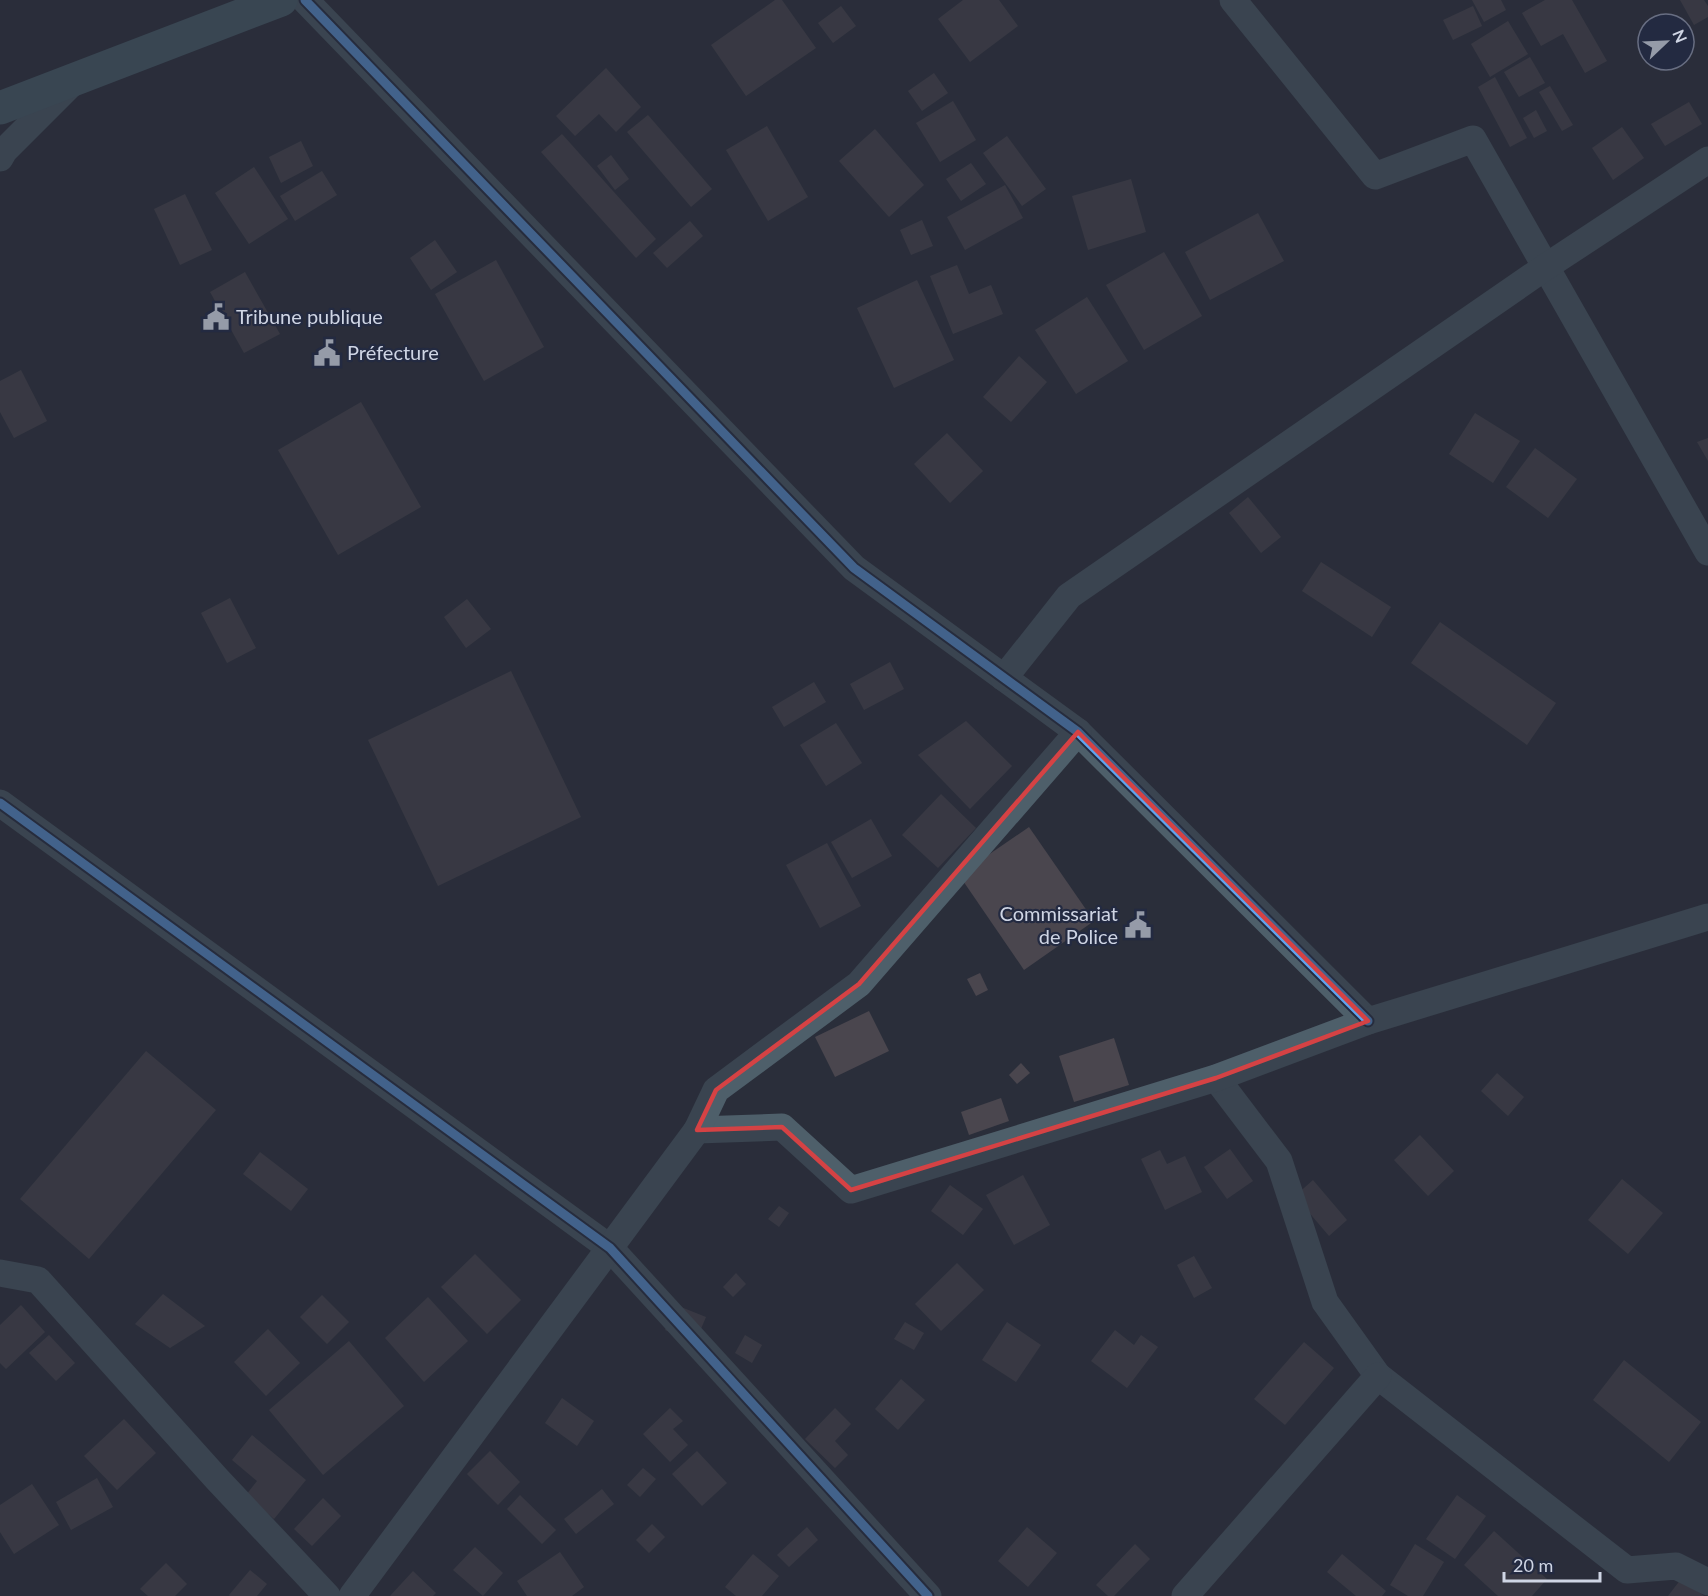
<svg xmlns="http://www.w3.org/2000/svg" width="1708" height="1596" viewBox="0 0 1708 1596" font-family="Lato,sans-serif">
	<rect width="100%" height="100%" fill="#2a2e3a"/>
	<g fill="#4a464e">
		<path d="M775 0H782L816 48 746 96 711 45Z"/>
		<path d="M963 0H999L1018 26 970 62 938 19Z"/>
		<path d="M1472 0H1501L1506 10 1484 22Z"/>
		<path d="M1545 0H1572L1607 61 1585 73 1563 34 1541 46 1522 13Z"/>
		<path d="M1680 0H1704L1708 6V17L1694 25Z"/>
		<path d="M841 6 856 26 833 43 818 23Z"/>
		<path d="M1473 6 1482 26 1453 40 1443 20Z"/>
		<path d="M1508 21 1528 54 1490 77 1471 44Z"/>
		<path d="M1530 57 1545 83 1519 97 1504 72Z"/>
		<path d="M606 68 641 107 616 132 599 114 575 136 556 116Z"/>
		<path d="M934 73 948 93 922 111 908 91Z"/>
		<path d="M1495 77 1527 138 1510 147 1478 87Z"/>
		<path d="M1550 86 1573 125 1562 131 1539 92Z"/>
		<path d="M953 101 976 140 940 162 916 123Z"/>
		<path d="M1689 102 1702 124 1665 146 1651 124Z"/>
		<path d="M1536 110 1547 131 1534 138 1523 118Z"/>
		<path d="M648 115 712 189 691 207 627 132Z"/>
		<path d="M767 126 808 197 768 221 726 150Z"/>
		<path d="M1622 127 1644 158 1613 180 1592 148Z"/>
		<path d="M875 129 924 185 889 217 839 161Z"/>
		<path d="M562 134 656 239 636 258 541 152Z"/>
		<path d="M1007 136 1046 189 1022 206 983 153Z"/>
		<path d="M301 141 313 166 281 183 269 157Z"/>
		<path d="M611 155 629 179 615 190 597 166Z"/>
		<path d="M971 163 986 184 961 201 946 179Z"/>
		<path d="M254 167 288 219 249 244 215 193Z"/>
		<path d="M322 171 337 195 295 221 280 196Z"/>
		<path d="M1131 179 1146 232 1088 250 1072 196Z"/>
		<path d="M1005 185 1023 218 965 250 947 217Z"/>
		<path d="M185 194 212 250 180 265 154 209Z"/>
		<path d="M1258 213 1284 261 1210 300 1185 252Z"/>
		<path d="M922 220 933 246 911 255 900 230Z"/>
		<path d="M690 221 703 236 667 268 653 253Z"/>
		<path d="M435 240 457 272 431 290 410 258Z"/>
		<path d="M1164 252 1202 316 1144 350 1106 285Z"/>
		<path d="M496 260 544 347 484 381 435 294Z"/>
		<path d="M957 265 969 294 991 285 1003 314 953 334 930 276Z"/>
		<path d="M245 272 280 334 244 353 210 292Z"/>
		<path d="M917 280 954 360 894 388 857 308Z"/>
		<path d="M1087 297 1128 361 1076 394 1035 330Z"/>
		<path d="M1019 356 1047 382 1011 422 983 397Z"/>
		<path d="M21 370 47 421 14 438 0 412V381Z"/>
		<path d="M361 402 421 507 338 555 278 450Z"/>
		<path d="M1475 413 1520 441 1493 483 1449 454Z"/>
		<path d="M947 433 983 471 950 503 914 464Z"/>
		<path d="M1708 438V461L1697 442Z"/>
		<path d="M1535 448 1577 479 1548 518 1506 487Z"/>
		<path d="M1248 497 1281 537 1261 553 1229 513Z"/>
		<path d="M1321 562 1391 607 1372 637 1302 591Z"/>
		<path d="M230 598 256 648 227 663 201 613Z"/>
		<path d="M467 599 491 629 466 648 444 617Z"/>
		<path d="M1440 622 1556 703 1527 745 1411 663Z"/>
		<path d="M890 662 904 689 864 710 850 684Z"/>
		<path d="M511 671 581 817 438 886 368 740Z"/>
		<path d="M814 682 826 702 784 727 772 707Z"/>
		<path d="M966 721 1012 766 970 809 918 755Z"/>
		<path d="M836 723 862 763 826 786 800 745Z"/>
		<path d="M941 794 976 828 938 868 902 835Z"/>
		<path d="M871 819 892 856 852 878 831 842Z"/>
		<path d="M1029 827 1094 921 1024 970 959 875Z"/>
		<path d="M827 843 861 906 820 928 786 865Z"/>
		<path d="M980 973 988 990 976 996 967 979Z"/>
		<path d="M869 1011 889 1051 835 1077 815 1037Z"/>
		<path d="M1114 1038 1129 1085 1074 1102 1059 1056Z"/>
		<path d="M146 1051 216 1110 89 1259 20 1199Z"/>
		<path d="M1021 1063 1030 1073 1017 1084 1009 1075Z"/>
		<path d="M1497 1073 1524 1097 1508 1116 1481 1091Z"/>
		<path d="M1001 1098 1009 1121 969 1135 961 1112Z"/>
		<path d="M1420 1135 1454 1171 1428 1196 1394 1160Z"/>
		<path d="M1230 1149 1253 1181 1227 1199 1204 1167Z"/>
		<path d="M1160 1150 1167 1164 1185 1156 1202 1192 1165 1210 1141 1159Z"/>
		<path d="M260 1152 308 1189 291 1211 243 1174Z"/>
		<path d="M1023 1175 1050 1225 1014 1245 986 1195Z"/>
		<path d="M1622 1179 1663 1213 1628 1254 1588 1220Z"/>
		<path d="M1313 1180 1347 1220 1329 1236 1295 1196Z"/>
		<path d="M950 1185 983 1209 963 1235 931 1211Z"/>
		<path d="M779 1206 789 1213 779 1227 768 1219Z"/>
		<path d="M475 1254 521 1300 487 1334 441 1287Z"/>
		<path d="M1194 1256 1212 1288 1194 1298 1177 1265Z"/>
		<path d="M957 1263 984 1290 941 1331 915 1304Z"/>
		<path d="M736 1273 746 1284 733 1297 723 1287Z"/>
		<path d="M163 1294 205 1326 170 1348 135 1324Z"/>
		<path d="M322 1295 349 1322 327 1344 300 1317Z"/>
		<path d="M428 1297 468 1341 424 1382 385 1338Z"/>
		<path d="M21 1305 45 1332 6 1369 0 1363V1325Z"/>
		<path d="M676 1305 706 1317 695 1343 665 1330Z"/>
		<path d="M905 1322 924 1333 914 1350 894 1339Z"/>
		<path d="M1007 1322 1041 1345 1016 1382 982 1360Z"/>
		<path d="M268 1329 300 1363 266 1396 234 1362Z"/>
		<path d="M1115 1330 1134 1345 1141 1335 1158 1347 1127 1388 1091 1361Z"/>
		<path d="M49 1335 75 1363 56 1381 29 1353Z"/>
		<path d="M745 1335 762 1345 752 1363 735 1353Z"/>
		<path d="M349 1341 404 1406 323 1475 269 1410Z"/>
		<path d="M1304 1342 1334 1368 1285 1425 1254 1399Z"/>
		<path d="M1624 1360 1701 1422 1669 1462 1593 1400Z"/>
		<path d="M901 1379 925 1400 898 1430 875 1409Z"/>
		<path d="M562 1398 594 1421 577 1446 545 1423Z"/>
		<path d="M670 1408 683 1421 673 1429 688 1445 670 1462 643 1434Z"/>
		<path d="M835 1408 851 1424 835 1441 848 1455 835 1468 805 1439Z"/>
		<path d="M124 1419 156 1453 117 1490 84 1456Z"/>
		<path d="M252 1435 306 1480 274 1519 246 1495 257 1481 232 1460Z"/>
		<path d="M490 1451 520 1482 498 1505 467 1474Z"/>
		<path d="M697 1451 727 1483 702 1506 672 1474Z"/>
		<path d="M643 1468 656 1479 640 1497 627 1485Z"/>
		<path d="M97 1478 113 1507 71 1530 56 1502Z"/>
		<path d="M32 1484 59 1525 14 1554 0 1532V1505Z"/>
		<path d="M602 1489 614 1504 576 1534 564 1519Z"/>
		<path d="M520 1495 556 1530 542 1544 507 1509Z"/>
		<path d="M1457 1495 1486 1516 1455 1559 1426 1539Z"/>
		<path d="M323 1498 341 1516 312 1546 294 1529Z"/>
		<path d="M652 1524 665 1537 649 1553 636 1540Z"/>
		<path d="M807 1527 818 1540 789 1567 777 1555Z"/>
		<path d="M1027 1527 1057 1553 1028 1587 998 1561Z"/>
		<path d="M1494 1531 1547 1579 1532 1596H1498L1464 1565Z"/>
		<path d="M1135 1544 1150 1559 1114 1596H1108L1096 1585Z"/>
		<path d="M1415 1544 1444 1562 1423 1596H1408L1390 1585Z"/>
		<path d="M475 1547 503 1573 483 1596 453 1570Z"/>
		<path d="M560 1552 584 1587 572 1596H527L517 1581Z"/>
		<path d="M753 1554 779 1576 762 1596H736L725 1587Z"/>
		<path d="M1342 1554 1386 1591 1382 1596H1356L1327 1572Z"/>
		<path d="M166 1563 187 1584 175 1596H148L140 1589Z"/>
		<path d="M250 1570 267 1584 257 1596H230L229 1595Z"/>
		<path d="M413 1571 436 1593 433 1596H390Z"/>
		<path d="M1681 1579 1704 1596H1668Z"/>
	</g>
	<g fill="none" stroke-linecap="round" stroke-linejoin="round">
		<g stroke="#4e5f6a" stroke-width="27">
			<path d="M305 0 854 568 1078 732 1368 1021"/>
			<path d="M1233 0 1375 176 1473 139 1708 552"/>
			<path d="M0 158 4 151 74 81"/>
			<path d="M1004 678 1069 596 1547 266 1708 160"/>
			<path d="M0 803 610 1248 928 1596"/>
			<path d="M1216 1078 1279 1161 1325 1302 1378 1376 1627 1570 1676 1566 1708 1582"/>
			<path d="M697 1130 782 1127 851 1190 1216 1078 1368 1021 1708 917"/>
			<path d="M0 1273 38 1280 217 1479 327 1596"/>
			<path d="M352 1596 697 1130 716 1090 859 984 1078 732"/>
			<path d="M1185 1596 1378 1376"/>
		</g>
		<path stroke="#4c6470" stroke-width="33" d="M0 108 281 0"/>
		<defs>
			<g id="cycleway">
				<path d="M305 0 854 568 1078 732 1368 1021"/>
				<path d="M0 803 610 1248 928 1596"/>
			</g>
		</defs>
		<use href="#cycleway" stroke="#232a41" stroke-width="13"/>
		<use href="#cycleway" stroke="#60a3ed" stroke-width="9"/>
	</g>
	<path d="M0 0H1708V1596H0ZM1078 732 1368 1021 1216 1078 851 1190 782 1127 697 1130 716 1090 859 984Z" fill="#2a2e3a" fill-opacity=".55" fill-rule="evenodd"/>
	<path fill="none" stroke="#d54244" stroke-width="4.5" stroke-linejoin="round" d="M1078 732 1368 1021 1216 1078 851 1190 782 1127 697 1130 716 1090 859 984Z"/>
	<defs>
		<symbol id="civic-bare" viewBox="-9 -9 18 18"><path d="M-.6-6.5H3V-4.5H.6V-3L4-1V1h2V6H-6V1h2V-1L-.6-3ZM-1.2 2.5V6h2.4V2.5Z" fill="#959ba8" stroke="#232a41" stroke-width="2.5" paint-order="stroke"/></symbol>
	</defs>
	<g fill-rule="evenodd">
		<use href="#civic-bare" x="197" y="298" width="38" height="38"/>
		<use href="#civic-bare" x="308" y="334" width="38" height="38"/>
		<use href="#civic-bare" x="1119" y="906" width="38" height="38"/>
	</g>
	<g text-anchor="middle" stroke-width="4.5" stroke-linejoin="round" paint-order="stroke">
		<g font-size="20" fill="#cfd5e4" stroke="#232a41" text-anchor="start">
			<text x="236" y="324">Tribune publique</text>
			<text x="347" y="360">Préfecture</text>
			<text x="1118" y="921" text-anchor="end">Commissariat<tspan x="1118" dy="23">de Police</tspan></text>
		</g>
	</g>
	<g transform="translate(1666 42) rotate(67)"><circle r="28" fill="#232a41" stroke="#686e82" stroke-width="1.5"/>
	<path d="M0-4.5L10 22L0 15L-10 22Z" fill="#959ba8"/>
	<text y="-9" font-size="16" font-weight="bold" text-anchor="middle" fill="#cfd5e4">N</text>
	</g>
	<path d="M1504 1572v9h96v-9" fill="none" stroke="#cfd5e4" stroke-width="3"/>
	<text x="1513" y="1572" font-size="18" fill="#cfd5e4" stroke="#232a41" stroke-width="4.5" paint-order="stroke">20 m</text>
</svg>
